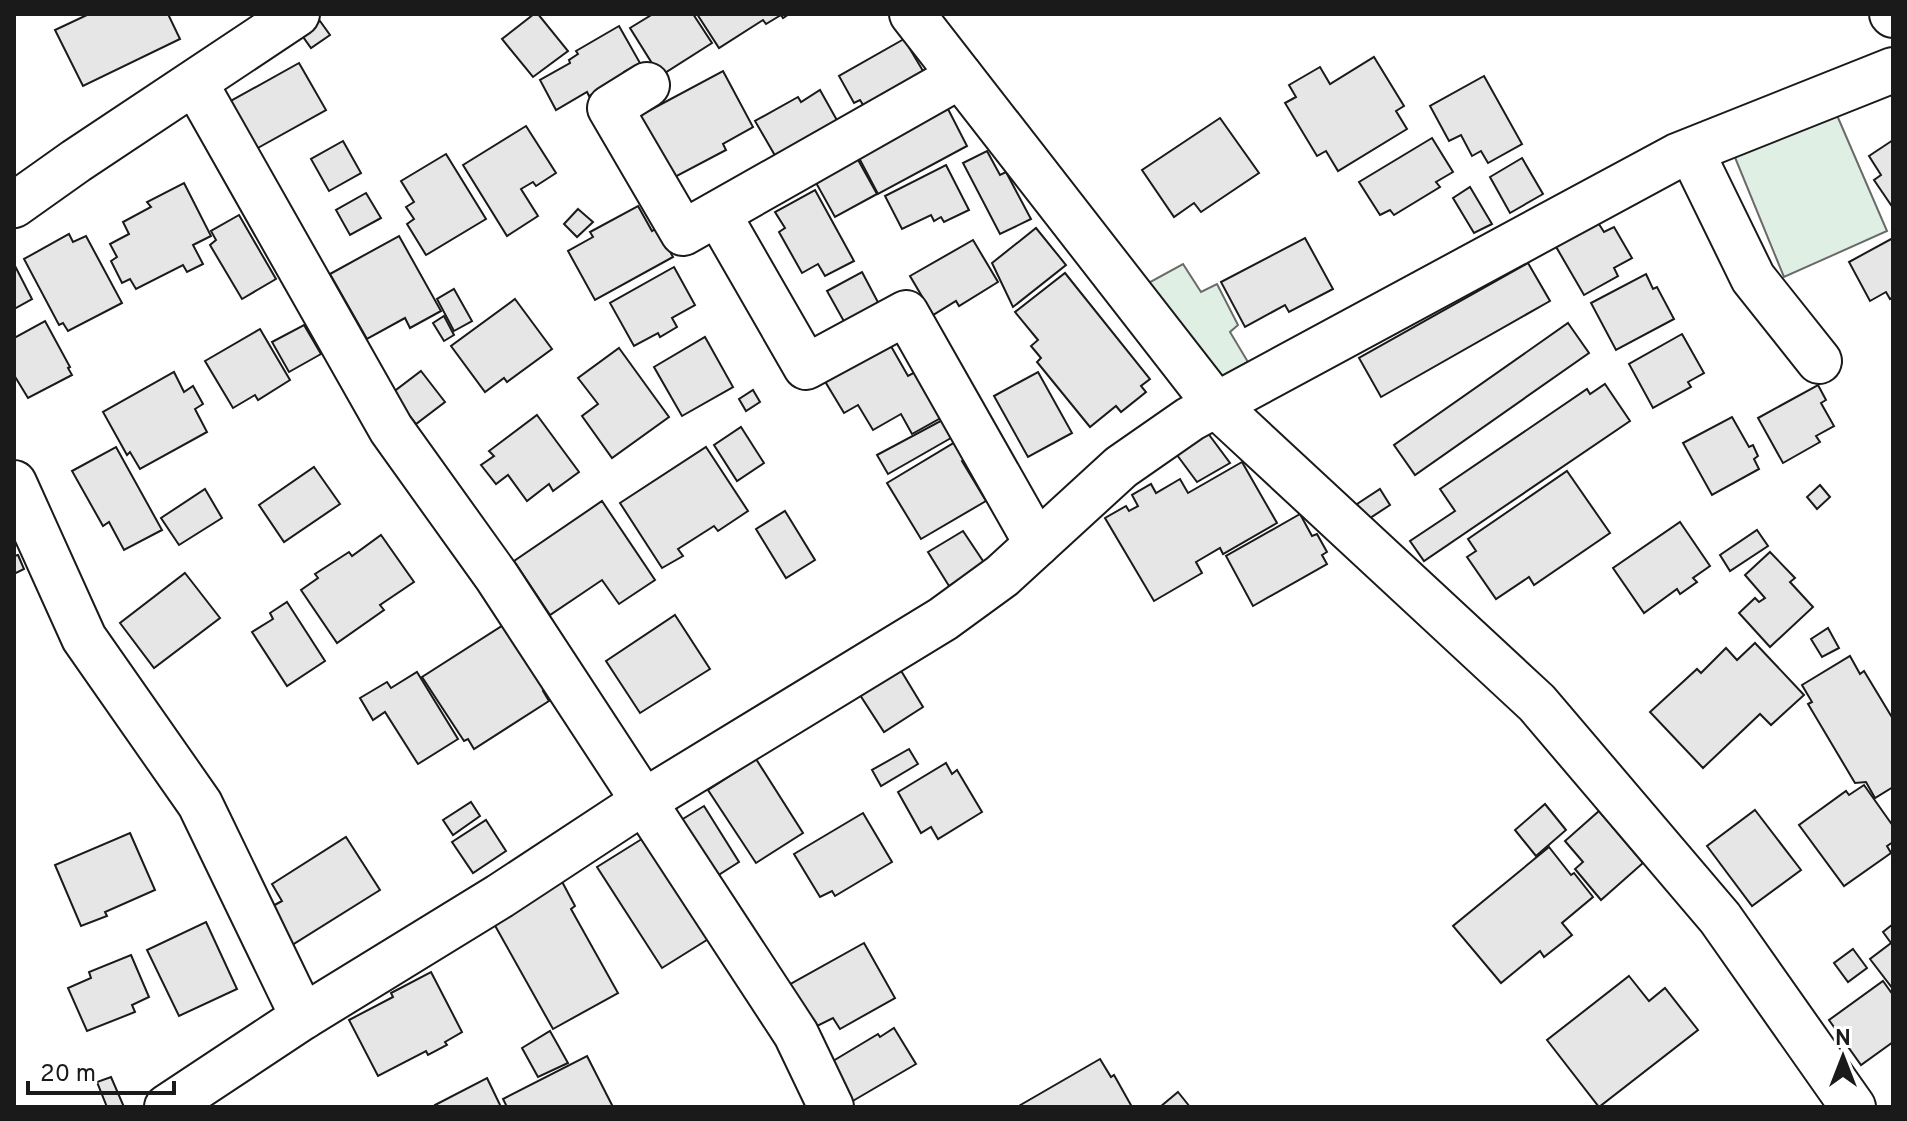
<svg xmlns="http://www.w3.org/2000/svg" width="1907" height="1121" viewBox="0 0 1907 1121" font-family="Overpass,sans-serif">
	<rect width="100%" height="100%" fill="#fff"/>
	<g fill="#e0efe3" stroke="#6a6a6a" stroke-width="2">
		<path d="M1836 113 1887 231 1784 277 1734 155Z"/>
		<path d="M1183 264 1201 292 1217 284 1238 325 1230 332 1248 362 1217 379 1141 287Z"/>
	</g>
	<g fill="#e6e6e6" stroke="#1a1a1a" stroke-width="2">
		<path d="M89 14H168L180 39 83 86 55 30Z"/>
		<path d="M534 14H538L568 51 533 77 502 39Z"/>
		<path d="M653 14H693L712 43 660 76 630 28Z"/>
		<path d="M697 14H789L783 18 781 15 766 24 763 20 719 48Z"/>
		<path d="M320 21 330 35 311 48 301 34Z"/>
		<path d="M619 26 640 63 624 72 625 75 589 96 587 92 556 110 540 80 570 63 569 60 578 54 576 51Z"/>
		<path d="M904 39 929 81 865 108 860 100 854 103 839 76Z"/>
		<path d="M1374 57 1404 106 1396 111 1407 129 1338 171 1326 151 1317 156 1285 103 1296 97 1289 85 1320 67 1330 84Z"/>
		<path d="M299 63 326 110 256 149 229 102Z"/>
		<path d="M723 71 753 127 723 144 726 150 673 178 639 116Z"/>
		<path d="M1484 76 1522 144 1488 163 1481 151 1472 156 1461 135 1449 141 1430 106Z"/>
		<path d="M820 90 843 131 777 159 755 121 798 97 801 102Z"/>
		<path d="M948 109 967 146 878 194 858 156Z"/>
		<path d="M1220 118 1259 173 1201 212 1194 203 1174 217 1142 170Z"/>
		<path d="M526 126 556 173 536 186 533 182 521 189 538 216 507 236 463 165Z"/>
		<path d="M1432 138 1453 172 1436 182 1440 187 1394 215 1390 210 1380 215 1359 182Z"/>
		<path d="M1893 140V203L1891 205 1874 180 1881 175 1869 156Z"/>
		<path d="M343 141 361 173 329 191 311 159Z"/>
		<path d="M987 151 1000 175 1006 172 1031 219 1000 234 963 163Z"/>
		<path d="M446 154 486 219 426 255 407 224 414 219 406 207 414 202 401 181Z"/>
		<path d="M857 158 877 194 835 217 815 181Z"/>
		<path d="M1522 158 1543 194 1510 213 1490 177Z"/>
		<path d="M946 165 969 210 944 222 941 217 934 221 931 215 902 229 885 196Z"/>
		<path d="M184 183 211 236 193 245 203 264 187 272 183 265 136 289 130 279 122 283 111 261 117 257 110 244 129 234 123 222 151 207 147 202Z"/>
		<path d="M1470 187 1492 224 1474 233 1453 198Z"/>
		<path d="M815 190 854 261 825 276 818 264 802 273 779 232 785 228 775 212Z"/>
		<path d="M366 193 381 218 350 235 336 210Z"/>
		<path d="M638 206 652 231 657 228 673 257 595 300 568 251 593 237 590 232Z"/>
		<path d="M578 209 593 222 577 237 564 224Z"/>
		<path d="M239 215 276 279 242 299 210 245 216 240 211 231Z"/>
		<path d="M1597 221 1604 232 1614 227 1632 258 1614 268 1618 276 1584 295 1555 245Z"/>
		<path d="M1036 228 1066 265 1013 307 992 263Z"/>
		<path d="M69 234 73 242 86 236 122 303 68 331 63 323 59 325 24 259Z"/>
		<path d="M399 236 441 311 410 328 405 318 367 339 330 274Z"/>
		<path d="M1305 238 1333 289 1289 312 1285 305 1245 327 1221 282Z"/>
		<path d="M1893 238V297L1890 299 1886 292 1870 301 1849 262Z"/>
		<path d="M973 240 998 282 959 306 956 301 933 315 910 276Z"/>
		<path d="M1528 263 1550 301 1381 397 1359 358Z"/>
		<path d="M14 264 32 299 14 309Z"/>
		<path d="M674 267 695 305 672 318 677 327 660 337 658 333 634 346 610 303Z"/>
		<path d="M862 272 880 306 846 325 827 291Z"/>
		<path d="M1065 273 1150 379 1141 386 1146 392 1121 412 1116 406 1090 427 1037 362 1041 358 1031 346 1038 340 1015 312Z"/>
		<path d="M1646 274 1653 289 1657 287 1674 319 1616 350 1591 303Z"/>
		<path d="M454 289 472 321 454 331 437 299Z"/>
		<path d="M515 299 552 349 507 382 504 378 485 392 451 346Z"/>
		<path d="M444 316 454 335 444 341 433 323Z"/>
		<path d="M45 321 70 367 68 368 72 375 28 398 14 375V338Z"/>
		<path d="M1568 323 1589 353 1415 475 1394 445Z"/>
		<path d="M304 325 321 354 289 372 272 342Z"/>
		<path d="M260 329 290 380 258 400 255 395 233 408 205 361Z"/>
		<path d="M1682 334 1704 373 1688 382 1691 387 1653 408 1629 364Z"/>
		<path d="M705 337 733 387 682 416 654 367Z"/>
		<path d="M888 341 908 376 921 369 946 415 912 434 901 414 873 430 858 405 844 413 823 378Z"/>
		<path d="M619 348 669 417 612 458 582 416 598 404 578 378Z"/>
		<path d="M421 371 445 402 416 424 392 393Z"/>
		<path d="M174 372 184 392 193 386 203 404 195 409 207 432 140 469 130 452 127 455 103 412Z"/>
		<path d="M1038 372 1072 433 1028 457 994 396Z"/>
		<path d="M1605 384 1630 421 1424 561 1410 541 1455 511 1440 489 1587 389 1590 394Z"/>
		<path d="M1818 385 1826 400 1821 403 1834 426 1816 436 1820 442 1783 463 1758 418Z"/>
		<path d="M753 390 760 402 746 411 739 399Z"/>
		<path d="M537 415 579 472 553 491 549 484 527 501 508 475 496 484 481 465 494 456 489 451Z"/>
		<path d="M948 417 958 434 888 474 877 455Z"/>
		<path d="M1732 417 1749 447 1753 445 1758 456 1754 459 1759 469 1712 495 1683 443Z"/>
		<path d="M741 427 764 463 737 481 714 445Z"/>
		<path d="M1207 432 1230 463 1197 482 1177 455Z"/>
		<path d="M957 441 967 458 962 461 986 501 921 539 887 483Z"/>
		<path d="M116 447 162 530 124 550 109 522 103 526 72 471Z"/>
		<path d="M706 447 748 511 718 531 714 526 678 549 683 556 662 568 620 503Z"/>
		<path d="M1242 462 1277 523 1223 554 1220 548 1196 562 1202 573 1154 601 1105 518 1126 506 1129 511 1138 506 1132 495 1151 484 1156 493 1180 479 1188 493Z"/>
		<path d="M314 467 340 504 284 542 259 505Z"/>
		<path d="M1567 471 1610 533 1534 585 1529 577 1496 599 1467 557 1476 551 1468 539Z"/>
		<path d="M1820 485 1830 497 1817 509 1807 497Z"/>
		<path d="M205 489 222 518 179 545 161 518Z"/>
		<path d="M1380 489 1390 505 1367 520 1357 504Z"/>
		<path d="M602 501 655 580 619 604 602 580 550 615 514 561Z"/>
		<path d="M785 511 815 560 786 578 756 529Z"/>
		<path d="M1300 514 1312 536 1317 534 1327 552 1322 555 1327 564 1253 606 1226 556Z"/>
		<path d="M1680 522 1710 566 1693 578 1697 582 1680 594 1677 589 1644 613 1613 568Z"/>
		<path d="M1757 530 1768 546 1730 571 1720 555Z"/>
		<path d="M963 531 985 564 949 586 928 552Z"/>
		<path d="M381 535 414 582 380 605 384 610 337 643 301 590 318 578 315 574 349 552 352 556Z"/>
		<path d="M1770 552 1795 578 1790 582 1813 607 1770 647 1739 613 1755 598 1759 602 1765 598 1745 575Z"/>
		<path d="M18 555 24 569 14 574V556Z"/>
		<path d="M185 573 220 618 154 668 120 623Z"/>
		<path d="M287 602 325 661 287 686 252 632 273 619 270 613Z"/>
		<path d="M675 615 710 669 640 713 606 661Z"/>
		<path d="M505 624 547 689 543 691 549 701 474 749 468 739 464 741 422 677Z"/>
		<path d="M1828 628 1839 648 1822 657 1811 639Z"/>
		<path d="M1755 643 1804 695 1771 725 1760 714 1703 768 1650 712 1697 669 1701 673 1726 648 1737 660Z"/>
		<path d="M1850 656 1860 674 1864 671 1893 719V787L1875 798 1866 782 1855 783 1808 704 1812 702 1802 685Z"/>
		<path d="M900 669 923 707 884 732 860 695Z"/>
		<path d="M417 672 458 739 418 764 385 712 373 720 360 698 387 682 391 688Z"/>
		<path d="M909 749 918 764 881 786 872 770Z"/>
		<path d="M756 759 803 833 756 863 708 790Z"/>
		<path d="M946 763 952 774 957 770 982 812 938 839 931 827 921 833 898 792Z"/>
		<path d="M1864 785 1893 826V842L1887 846 1891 853 1844 886 1799 825 1846 791 1849 795Z"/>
		<path d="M471 802 480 816 453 835 443 820Z"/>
		<path d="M1545 804 1566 830 1536 856 1515 830Z"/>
		<path d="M704 806 739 862 709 881 673 825Z"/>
		<path d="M1755 810 1801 870 1752 906 1707 846Z"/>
		<path d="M1599 811 1643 863 1601 900 1575 869 1583 862 1565 841Z"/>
		<path d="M863 813 892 862 835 896 832 891 820 897 794 854Z"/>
		<path d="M486 820 506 851 473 873 452 842Z"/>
		<path d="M130 833 155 890 105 912 107 916 81 926 55 865Z"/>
		<path d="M346 837 380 890 292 945 269 908 282 901 272 884Z"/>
		<path d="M645 837 710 938 662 968 597 867Z"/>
		<path d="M1549 847 1571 875 1574 873 1593 897 1562 923 1572 935 1544 957 1540 951 1501 983 1453 926Z"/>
		<path d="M559 876 575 906 571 909 618 993 553 1029 493 922Z"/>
		<path d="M206 922 237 989 179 1016 147 950Z"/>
		<path d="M1893 924V989L1870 959 1891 943 1883 932Z"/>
		<path d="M864 943 895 998 840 1029 833 1018 811 1029 787 986Z"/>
		<path d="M1853 949 1867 968 1848 982 1834 963Z"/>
		<path d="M131 955 149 997 132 1005 135 1012 87 1031 68 988 91 978 89 972Z"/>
		<path d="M431 972 462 1032 445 1042 447 1045 428 1055 426 1051 378 1076 349 1020 393 997 391 993Z"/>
		<path d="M1629 976 1649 1001 1665 988 1698 1030 1599 1107 1547 1040Z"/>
		<path d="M1883 981 1893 995V1042L1861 1065 1829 1020Z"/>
		<path d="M894 1028 916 1064 851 1102 828 1064 878 1034 880 1037Z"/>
		<path d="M550 1031 568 1063 538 1077 522 1048Z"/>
		<path d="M587 1056 613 1107H507L503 1099Z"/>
		<path d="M1100 1059 1111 1077 1114 1075 1132 1107H1017Z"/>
		<path d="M111 1077 124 1107H107L97 1082Z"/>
		<path d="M487 1078 501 1107H436L435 1105Z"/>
		<path d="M1178 1092 1190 1107H1160Z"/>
	</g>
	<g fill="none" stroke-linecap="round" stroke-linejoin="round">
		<defs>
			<g id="minor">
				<path d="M912 14 1217 406 1537 703 1720 918 1853 1107"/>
				<path d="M195 83 391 429 497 577 796 1034 831 1107"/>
				<path d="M647 85 610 108 683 233 960 76"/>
				<path d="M1691 151 1753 278 1819 361"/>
				<path d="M14 205 76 161 297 14"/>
				<path d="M718 214 806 367 906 313 1037 544"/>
				<path d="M14 483 84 638 200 804 303 1017"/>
				<path d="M167 1107 303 1017 500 896 643 802 943 619 1002 576 1121 467 1190 419 1677 156 1893 70"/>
			</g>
			<path id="secondary" d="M1892 14 1893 15"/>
		</defs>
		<use href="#minor" stroke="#1a1a1a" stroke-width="48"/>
		<use href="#secondary" stroke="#1a1a1a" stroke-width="48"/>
		<use href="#minor" stroke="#fff" stroke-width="44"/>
		<use href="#secondary" stroke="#fff" stroke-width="44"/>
	</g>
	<rect width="1907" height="1121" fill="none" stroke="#1a1a1a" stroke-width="32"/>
	<g transform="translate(1843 1057)" stroke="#ffffff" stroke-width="6" paint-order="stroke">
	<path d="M0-6L14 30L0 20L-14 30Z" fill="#1a1a1a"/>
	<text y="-12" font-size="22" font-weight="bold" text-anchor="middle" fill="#1a1a1a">N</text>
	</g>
	<path d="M28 1081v12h146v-12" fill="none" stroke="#1a1a1a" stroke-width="4"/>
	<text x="40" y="1081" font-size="24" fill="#1a1a1a" stroke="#ffffff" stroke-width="6" paint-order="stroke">20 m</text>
</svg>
